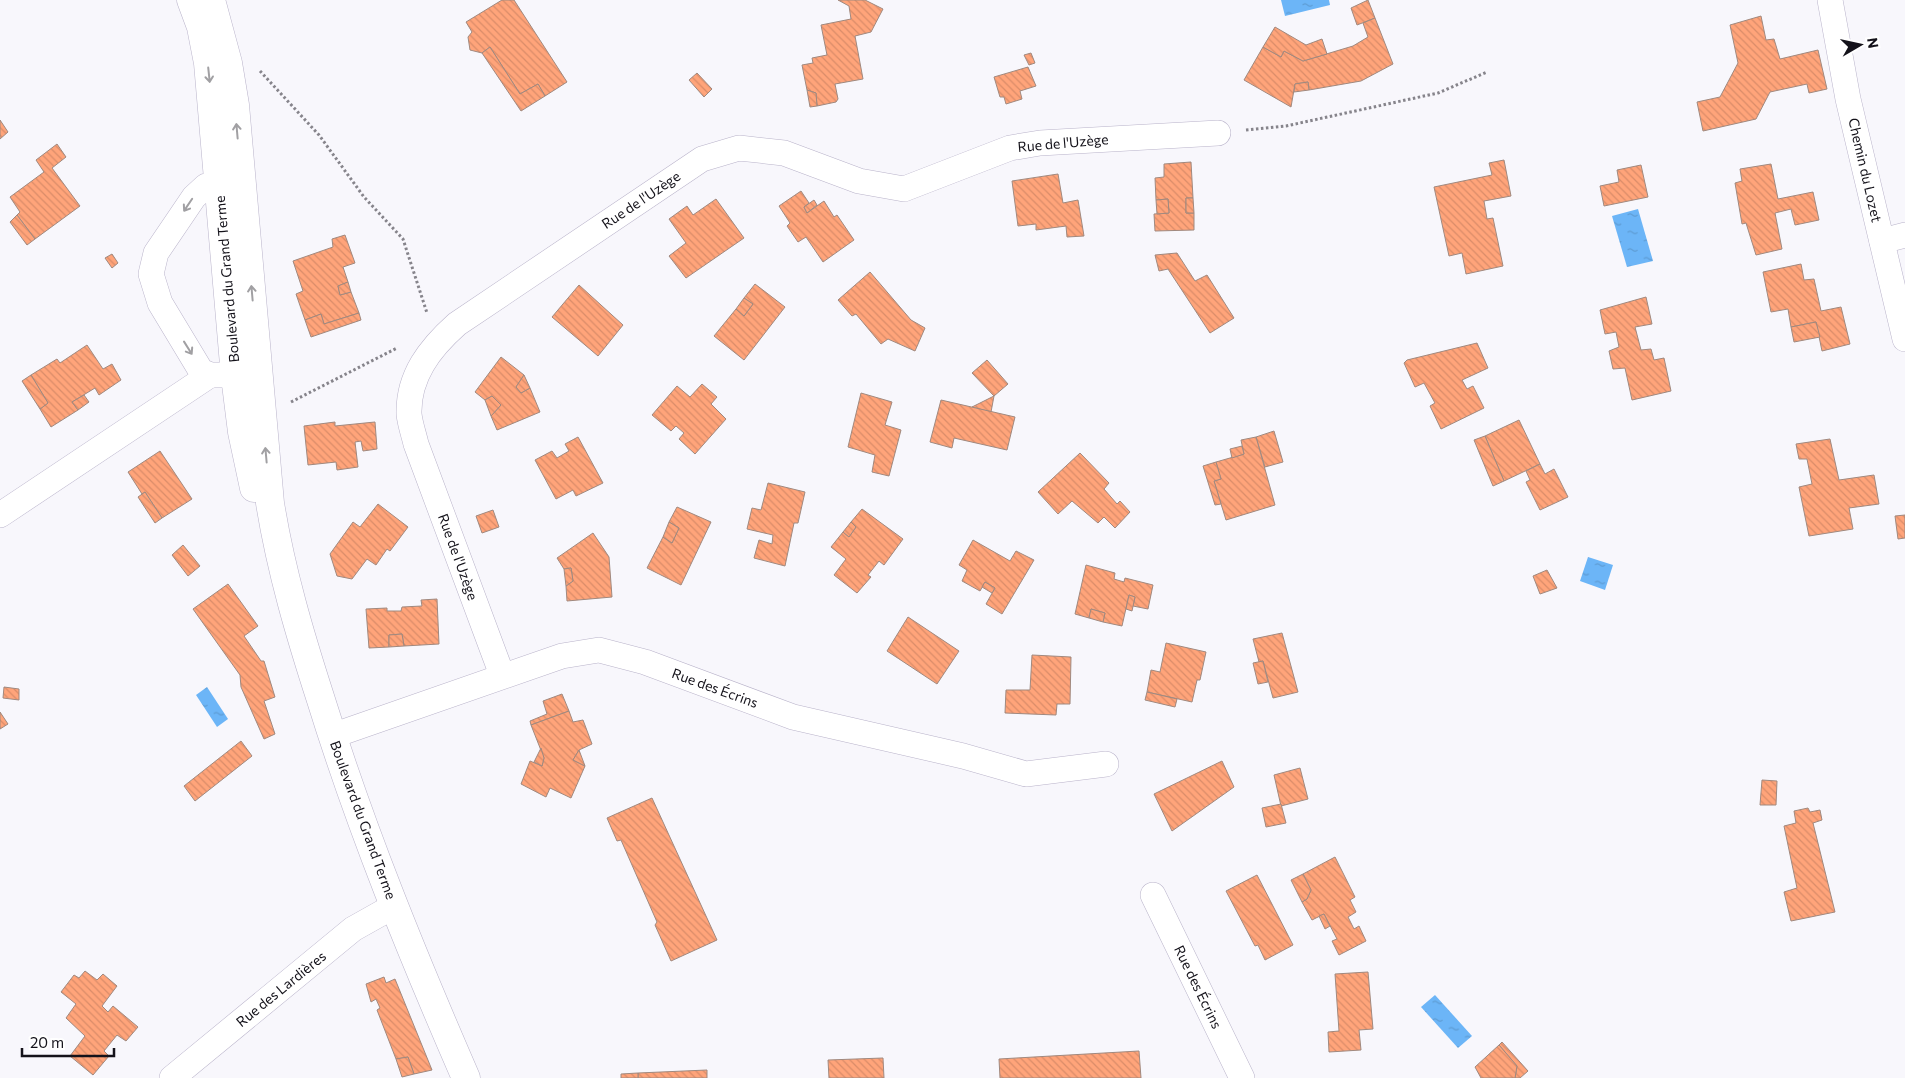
<svg xmlns="http://www.w3.org/2000/svg" width="1905" height="1078" viewBox="0 0 1905 1078" font-family="Commissioner,sans-serif">
	<defs>
		<pattern id="water-ripples" width="26" height="14" patternUnits="userSpaceOnUse" patternTransform="scale(1.25)"><rect width="26" height="14" fill="#6cb5f7"/><path d="M2 4q2-2 4 0t4 0M15 11q2-2 4 0t4 0" fill="none" stroke="#5d9bd3"/></pattern>
		<pattern id="building-back-hatch" width="6" height="6" patternUnits="userSpaceOnUse" patternTransform="scale(1.25)"><rect width="6" height="6" fill="#ffa47a"/><path d="M-1 5l2 2M0 0l6 6M5-1l2 2" fill="none" stroke="#da8c69"/></pattern>
	</defs>
	<rect width="100%" height="100%" fill="#f8f7fc"/>
	<g fill="url(#water-ripples)">
		<path d="M1281 0H1329L1330 5 1285 16Z"/>
		<path d="M1638 209 1653 261 1627 267 1612 216Z"/>
		<path d="M1588 557 1613 565 1605 590 1580 581Z"/>
		<path d="M207 687 228 719 217 727 196 695Z"/>
		<path d="M1435 995 1472 1036 1458 1048 1421 1007Z"/>
	</g>
	<g fill="url(#building-back-hatch)" stroke="#a0897f">
		<path d="M502 0H514L567 82 545 96 538 84 520 94 490 47 482 53 470 50 468 37 472 32 466 22Z"/>
		<path d="M838 0H865L883 9 871 32 855 36 863 79 835 84 838 99 836 102 817 106 816 93 807 90 802 65 813 63 812 58 827 55 821 25 851 19 849 6Z"/>
		<path d="M1368 0 1375 18 1357 25 1351 8Z"/>
		<path d="M1761 16 1766 40 1774 39 1780 59 1818 50 1827 89 1809 93 1807 84 1770 92 1756 119 1703 131 1697 102 1720 97 1738 63 1730 25Z"/>
		<path d="M1375 18 1393 64 1361 81 1309 90 1308 82 1295 84 1291 107 1244 80 1263 47 1281 57 1284 51 1303 61 1353 46 1368 37 1363 23Z"/>
		<path d="M1275 27 1306 45 1322 39 1327 54 1303 61 1284 51 1281 57 1263 47Z"/>
		<path d="M490 47 520 94 538 84 545 96 521 111 482 53Z"/>
		<path d="M1031 53 1035 63 1029 65 1024 55Z"/>
		<path d="M1028 67 1036 86 1020 91 1022 99 1006 104 1004 97H1000L994 77Z"/>
		<path d="M697 73 712 89 704 97 689 80Z"/>
		<path d="M1308 82 1309 90 1294 92 1295 84Z"/>
		<path d="M807 90 816 93 817 106 810 107Z"/>
		<path d="M0 120 8 132 0 139Z"/>
		<path d="M57 144 66 157 52 168 80 206 35 239 17 215 20 212 10 197 44 172 36 160Z"/>
		<path d="M1504 160 1511 196 1484 201 1487 219 1493 218 1503 266 1466 274 1462 253 1449 256 1434 187 1492 175 1489 163Z"/>
		<path d="M1191 162 1193 198H1186V213H1194V230L1155 231 1154 214 1169 213 1168 199 1156 200 1155 178 1164 177V164Z"/>
		<path d="M1771 164 1778 199 1813 192 1819 220 1795 225 1791 209 1775 213 1782 249 1756 255 1746 223 1742 224 1735 183 1742 181 1740 169Z"/>
		<path d="M1641 165 1648 197 1604 206 1600 186 1619 182 1617 170Z"/>
		<path d="M1058 174 1063 203 1078 200 1084 236 1067 237 1066 226 1036 230V224L1018 226 1012 181Z"/>
		<path d="M801 191 809 203 804 207 807 213 824 201 834 217 837 215 854 240 823 262 806 237 798 242 787 226 790 223 779 206Z"/>
		<path d="M1186 198H1193L1194 213H1186Z"/>
		<path d="M716 199 744 238 686 278 669 256 686 243 669 219 687 206 693 215Z"/>
		<path d="M1168 199 1169 213 1157 214 1156 200Z"/>
		<path d="M814 200 817 205 807 213 804 207Z"/>
		<path d="M17 215 35 239 27 245 10 222Z"/>
		<path d="M345 235 355 263 343 267 348 282 338 286 340 295 351 292 359 313 324 324 321 314 305 320 296 294 303 291 293 261 333 247 332 239Z"/>
		<path d="M1177 253 1195 281 1207 275 1234 318 1210 333 1168 269 1159 271 1155 255Z"/>
		<path d="M112 254 118 263 112 268 105 258Z"/>
		<path d="M1801 264 1804 280 1814 279 1821 311 1841 307 1850 344 1822 351 1816 322 1791 327 1788 309 1771 312 1763 272Z"/>
		<path d="M870 272 911 320 925 328 915 351 888 339 881 344 856 314 852 316 838 300Z"/>
		<path d="M348 282 351 292 340 295 338 286Z"/>
		<path d="M755 284 785 307 744 360 714 336 736 309 744 316 753 304 744 298Z"/>
		<path d="M579 285 623 325 598 356 552 317Z"/>
		<path d="M1646 297 1652 324 1635 327 1641 350 1651 349 1654 360 1664 358 1671 391 1632 400 1625 368 1613 369 1609 351 1619 347 1616 332 1605 334 1600 310Z"/>
		<path d="M744 298 753 304 744 316 736 309Z"/>
		<path d="M359 313 361 320 311 337 305 320 321 314 324 324Z"/>
		<path d="M1816 322 1820 337 1794 342 1791 327Z"/>
		<path d="M1477 343 1488 368 1462 380 1467 389 1473 386 1484 408 1441 429 1430 406 1435 403 1424 383 1415 387 1404 363 1407 360Z"/>
		<path d="M87 345 103 369 112 364 121 380 99 395 95 388 72 402 78 410 51 427 40 409 48 403 31 375 57 359 60 363Z"/>
		<path d="M501 357 524 375 516 387 521 393 530 388 540 412 497 430 491 416 501 405 492 396 485 400 475 392Z"/>
		<path d="M987 360 1008 384 994 396 972 373Z"/>
		<path d="M31 375 48 403 40 409 22 381Z"/>
		<path d="M524 375 530 388 521 393 516 387Z"/>
		<path d="M702 384 717 397 711 404 726 419 695 454 679 439 684 433 676 426 671 431 652 415 677 386 690 397Z"/>
		<path d="M861 393 892 402 885 425 901 430 889 476 872 472 875 455 848 447Z"/>
		<path d="M84 395 89 402 78 410 72 402Z"/>
		<path d="M492 396 501 405 491 416 485 400Z"/>
		<path d="M994 396 991 412 972 407Z"/>
		<path d="M941 400 1015 417 1007 450 954 438 952 448 930 442Z"/>
		<path d="M1519 420 1540 464 1504 481 1485 436Z"/>
		<path d="M335 422V426L375 422 377 449 363 451 361 441 355 442 358 467 337 470 336 462 308 465 304 426Z"/>
		<path d="M1274 431 1283 462 1265 467 1256 437Z"/>
		<path d="M1485 436 1504 481 1493 486 1474 440Z"/>
		<path d="M578 437 603 483 576 496 573 490 556 499 535 460 552 451 557 458 569 451 565 444Z"/>
		<path d="M1256 437 1275 505 1226 520 1214 481 1221 479 1216 462 1244 454 1241 440Z"/>
		<path d="M1830 439 1839 480 1874 475 1879 504 1849 508 1853 529 1809 536 1799 487 1812 484 1807 459H1799L1796 444Z"/>
		<path d="M1242 446 1244 454 1232 458 1230 449Z"/>
		<path d="M160 451 192 499 162 518 145 492 142 494 128 472Z"/>
		<path d="M1080 453 1109 483 1104 489 1117 504 1120 501 1130 512 1115 528 1104 517 1098 523 1072 501 1058 514 1038 492Z"/>
		<path d="M1216 462 1221 479 1214 481 1221 504 1215 505 1203 466Z"/>
		<path d="M1540 464 1545 474 1554 469 1568 497 1540 510 1526 482 1530 480 1526 471Z"/>
		<path d="M768 483 805 492 798 523H794L785 566 754 558 759 540 772 544 773 535 747 529 752 508 761 510Z"/>
		<path d="M145 492 162 518 155 523 138 497Z"/>
		<path d="M378 504 408 527 390 551 387 549 376 565 367 559 352 579 337 576 330 554 353 522 360 527Z"/>
		<path d="M677 507 711 522 681 585 647 568 663 537 672 543 679 528 669 522Z"/>
		<path d="M862 509 903 539 884 565 879 561 868 575 871 577 857 593 834 575 846 559 831 547 843 532 849 537 856 527 851 522Z"/>
		<path d="M493 510 499 527 482 533 476 516Z"/>
		<path d="M1905 515V538L1898 539 1895 516Z"/>
		<path d="M669 522 679 528 672 543 663 537Z"/>
		<path d="M851 522 856 527 849 537 843 532Z"/>
		<path d="M593 533 609 557 612 597 567 601 566 586 573 581 571 568 564 569 557 558Z"/>
		<path d="M973 540 1010 561 1016 551 1034 560 1002 614 986 604 995 588 985 582 980 591 962 581 967 570 959 565Z"/>
		<path d="M183 545 200 566 188 576 172 555Z"/>
		<path d="M1086 565 1115 573 1114 579 1124 582 1125 578 1153 585 1148 609 1133 606 1135 597 1129 595 1122 626 1103 622 1105 613 1091 609 1089 618 1075 614Z"/>
		<path d="M571 568 573 581 566 586 564 569Z"/>
		<path d="M1547 570 1557 588 1540 594 1533 576Z"/>
		<path d="M985 582 995 588 992 593 982 587Z"/>
		<path d="M228 584 258 626 244 636 261 661H264L275 697 264 701 275 734 264 739 241 687 240 675 193 609Z"/>
		<path d="M1129 595 1135 597 1132 611 1126 609Z"/>
		<path d="M437 599 439 644 404 646 402 634 389 635V647L369 648 366 609 387 608V611H401L402 607 422 606 421 600Z"/>
		<path d="M1091 609 1105 613 1103 622 1089 618Z"/>
		<path d="M908 617 959 651 937 684 887 651Z"/>
		<path d="M1282 633 1298 692 1273 698 1263 661 1259 662 1253 639Z"/>
		<path d="M402 634 404 646 389 647V635Z"/>
		<path d="M1166 643 1206 652 1200 680H1197L1192 702 1147 692 1151 670 1160 672Z"/>
		<path d="M1032 655 1071 657 1070 704H1057L1056 715 1005 713 1006 690H1030Z"/>
		<path d="M1263 661 1268 682 1258 684 1253 663Z"/>
		<path d="M4 687 19 689V700L3 698Z"/>
		<path d="M1147 692 1177 699 1175 707 1145 700Z"/>
		<path d="M562 694 569 711 531 725 530 721 547 714 543 701Z"/>
		<path d="M569 711 573 722 583 720 592 744 579 750 573 760 585 766 571 798 550 788 546 797 521 784 530 761 542 766 544 758 531 725Z"/>
		<path d="M0 712 8 724 0 729Z"/>
		<path d="M241 741 252 756 195 801 184 786Z"/>
		<path d="M541 748 544 758 542 766 534 762Z"/>
		<path d="M579 750 585 766 573 760Z"/>
		<path d="M1222 761 1234 787 1172 831 1154 794Z"/>
		<path d="M1300 768 1308 799 1281 806 1274 775Z"/>
		<path d="M1762 780 1777 781 1776 805H1760Z"/>
		<path d="M652 798 717 940 671 961 655 925 657 922 621 840 617 841 607 818Z"/>
		<path d="M1281 804 1286 823 1266 827 1262 808Z"/>
		<path d="M1808 808 1810 812 1820 810 1822 820 1813 823 1835 912 1791 921 1784 892 1797 888 1784 826 1796 823 1794 811Z"/>
		<path d="M1335 857 1355 897 1350 900 1356 912 1348 917 1354 929 1359 926 1366 941 1339 955 1332 941 1337 939 1324 914 1312 920 1302 902 1307 899 1311 890 1303 874Z"/>
		<path d="M1303 874 1311 890 1307 899 1302 902 1291 880Z"/>
		<path d="M1257 875 1293 945 1265 960 1258 945 1255 946 1226 891Z"/>
		<path d="M1324 914 1330 926 1325 929 1319 916Z"/>
		<path d="M85 971 97 980 103 974 117 986 102 1006 108 1012 113 1006 138 1027 126 1041 117 1035 104 1051 109 1056 93 1075 70 1056 85 1036 66 1018 76 1004 61 992 74 975 79 978Z"/>
		<path d="M1368 972 1373 1029 1359 1030 1361 1050 1329 1052 1328 1032 1339 1031 1335 974Z"/>
		<path d="M384 977 386 983 395 979 432 1070 414 1074 408 1057 396 1059 377 1010 380 1008 376 999 371 1002 366 984Z"/>
		<path d="M1502 1042 1528 1071 1520 1078H1515L1517 1066 1499 1045Z"/>
		<path d="M1499 1045 1517 1066 1515 1078H1481L1475 1067Z"/>
		<path d="M1139 1051 1141 1078H1000L999 1059Z"/>
		<path d="M408 1057 414 1074 402 1077 396 1059Z"/>
		<path d="M883 1058 884 1078H829L828 1060Z"/>
		<path d="M707 1070V1078H638V1073Z"/>
		<path d="M638 1073V1078H621V1074Z"/>
	</g>
	<g fill="none" stroke-linecap="round" stroke-linejoin="round">
		<defs>
			<g id="street">
				<path d="M1830 0 1848 99 1905 339"/>
				<path d="M237 192 219 185 206 186 194 197 156 253 151 274 160 303 201 371 210 375H255"/>
				<path d="M1882 241 1905 235"/>
				<path d="M0 515 210 375"/>
				<path d="M502 675 416 444C414 435 410 424 409 414 408 376 430 348 457 324L702 159 739 148 784 153 859 181 904 189 1010 148 1040 143 1218 133"/>
				<path d="M332 736 562 656 599 650 645 662 793 717 963 756 1026 774 1106 764"/>
				<path d="M1153 895 1242 1078"/>
				<path d="M172 1078 353 929 394 906"/>
			</g>
			<g id="secondary">
				<path d="M191 0 201 27 208 63 235 376 242 432 254 488"/>
				<path d="M211 0 228 63 235 105 270 503C281 571 300 635 321 700 361 829 412 954 466 1078"/>
			</g>
		</defs>
		<use href="#street" stroke="#b9b3ca" stroke-width="26"/>
		<use href="#secondary" stroke="#b9b3ca" stroke-width="29"/>
		<g stroke="#86848b" stroke-width="3" stroke-dasharray="2.5 2.5" stroke-linecap="butt">
			<path d="M260 71 319 135 364 197 403 239 427 313"/>
			<path d="M1246 130 1286 126 1438 93 1487 72"/>
			<path d="M291 402 397 348"/>
		</g>
		<use href="#street" stroke="#fff" stroke-width="25"/>
		<use href="#secondary" stroke="#fff" stroke-width="28"/>
	</g>
	<defs><path id="oneway-shaft" d="M-6 0H5M1.5-3L5.5 0L1.5 3" fill="none" stroke-width="1.6" stroke-linecap="round" stroke-linejoin="round" transform="scale(1.25)"/></defs>
	<g stroke="#a1a0a3">
		<use href="#oneway-shaft" transform="translate(209 75) rotate(84)"/>
		<use href="#oneway-shaft" transform="translate(237 131) rotate(-95)"/>
		<use href="#oneway-shaft" transform="translate(188 205) rotate(124)"/>
		<use href="#oneway-shaft" transform="translate(252 293) rotate(-95)"/>
		<use href="#oneway-shaft" transform="translate(188 348) rotate(58)"/>
		<use href="#oneway-shaft" transform="translate(266 455) rotate(-95)"/>
	</g>
	<g text-anchor="middle" stroke-width="5" stroke-linejoin="round" paint-order="stroke">
		<g font-size="14" fill="#14121a" stroke="#fff">
			<text transform="translate(1063 143) rotate(-5)" y="5">Rue de l'Uzège</text>
			<text transform="translate(1865 170) rotate(77)" y="5">Chemin du Lozet</text>
			<text transform="translate(641 200) rotate(-34)" y="5">Rue de l'Uzège</text>
			<text transform="translate(227 279) rotate(-95)" y="5">Boulevard du Grand Terme</text>
			<text transform="translate(458 557) rotate(70)" y="5">Rue de l'Uzège</text>
			<text transform="translate(715 688) rotate(20)" y="5">Rue des Écrins</text>
			<text transform="translate(363 820) rotate(70)" y="5">Boulevard du Grand Terme</text>
			<text transform="translate(1198 987) rotate(64)" y="5">Rue des Écrins</text>
			<text transform="translate(281 989) rotate(-39)" y="5">Rue des Lardières</text>
		</g>
	</g>
	<g transform="translate(1860 45) rotate(81)" stroke="#ffffff" stroke-width="4" paint-order="stroke">
	<path d="M0-4L9 19L0 12L-9 19Z" fill="#14121a"/>
	<text y="-8" font-size="14" font-weight="bold" text-anchor="middle" fill="#14121a">N</text>
	</g>
	<path d="M22 1048v8h92v-8" fill="none" stroke="#14121a" stroke-width="2.5"/>
	<text x="30" y="1048" font-size="15" fill="#14121a" stroke="#ffffff" stroke-width="4" paint-order="stroke">20 m</text>
</svg>
